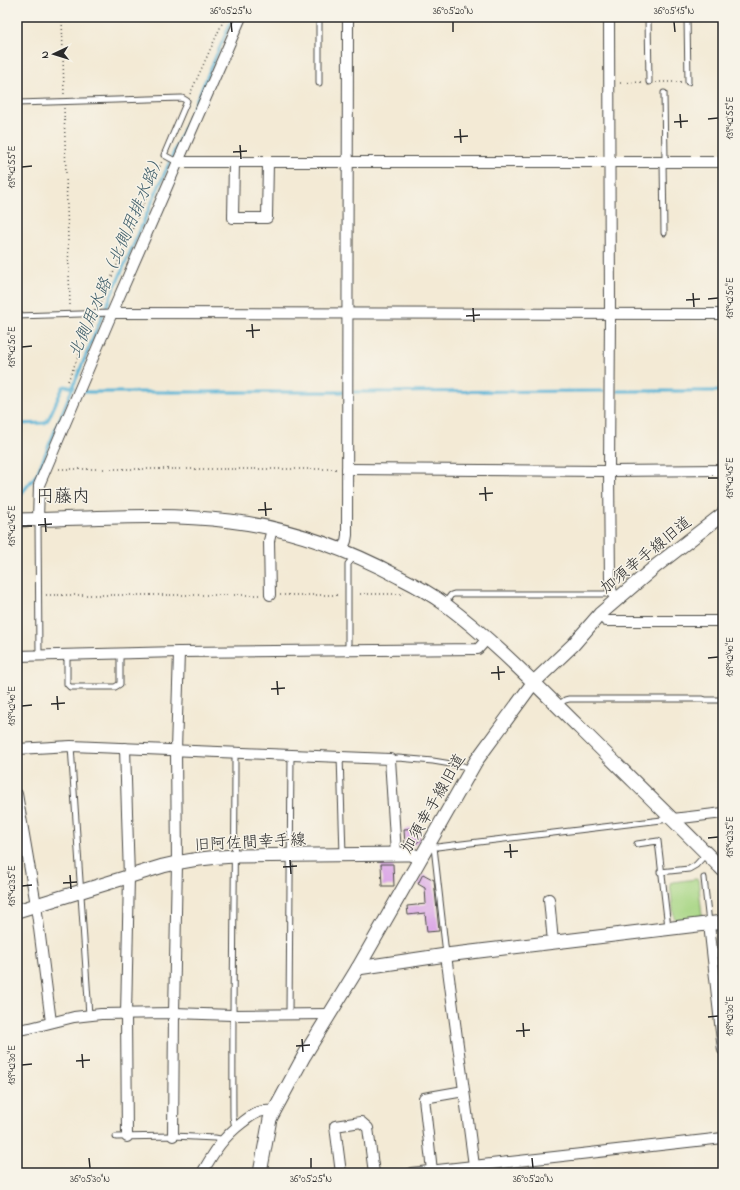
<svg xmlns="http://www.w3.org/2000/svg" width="740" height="1190" viewBox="0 0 740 1190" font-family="'Indie Flower','Klee One',sans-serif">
	<rect width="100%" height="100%" fill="#f7f3e8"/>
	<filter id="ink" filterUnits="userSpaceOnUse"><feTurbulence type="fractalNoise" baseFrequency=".025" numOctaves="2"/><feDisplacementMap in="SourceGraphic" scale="8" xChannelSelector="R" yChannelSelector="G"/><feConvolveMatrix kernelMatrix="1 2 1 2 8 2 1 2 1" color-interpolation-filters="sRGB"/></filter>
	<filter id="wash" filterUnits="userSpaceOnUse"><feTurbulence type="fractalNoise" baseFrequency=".012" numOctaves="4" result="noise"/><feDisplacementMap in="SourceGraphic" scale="16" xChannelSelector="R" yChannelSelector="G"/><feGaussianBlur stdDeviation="0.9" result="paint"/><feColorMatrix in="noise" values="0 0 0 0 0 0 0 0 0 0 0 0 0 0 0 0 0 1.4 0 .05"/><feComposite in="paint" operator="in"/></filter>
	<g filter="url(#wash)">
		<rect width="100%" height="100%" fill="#f3ead5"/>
		<path fill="#a7d684" stroke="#698058" d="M696 879 698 880 702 915 699 918 676 920 674 918 670 883 673 882Z"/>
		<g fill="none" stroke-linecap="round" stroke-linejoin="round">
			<g stroke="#59b3d6" stroke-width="3">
				<path d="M81 390 86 392H343"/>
				<path d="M618 391H723"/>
				<path d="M354 392 603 391"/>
				<path d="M17 424 45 423 49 418 63 387 65 386 74 388"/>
				<path d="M17 499 37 474 100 321 233 17"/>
			</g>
		</g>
		<g id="blocks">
			<g fill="#daa5e7">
				<path d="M419 828 420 840 414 845 405 846 404 829Z"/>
				<path d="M381 864H393L394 886H382Z"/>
				<path d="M423 874 434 880 439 931 427 932 425 913 408 915 407 906 426 904 425 888 418 884Z"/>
			</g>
		</g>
	</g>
	<g filter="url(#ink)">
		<use href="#blocks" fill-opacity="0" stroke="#494844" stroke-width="1"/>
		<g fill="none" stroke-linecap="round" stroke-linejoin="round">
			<defs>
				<g id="service">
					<path d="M319 17V83"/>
					<path d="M648 17 649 82"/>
					<path d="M687 17 688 82"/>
					<path d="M664 93 665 161"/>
					<path d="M17 103 182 98 187 101 164 155 177 162"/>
					<path d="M663 161 664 233"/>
					<path d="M17 316 112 313"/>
					<path d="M38 521 39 656"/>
					<path d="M444 604 451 595 454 594H604L612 593"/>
					<path d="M348 650V564L354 557"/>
					<path d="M67 655V684L70 687H115L120 684V654"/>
					<path d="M558 705 565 700 569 699H703L706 700H723"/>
					<path d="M71 746 89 1015"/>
					<path d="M235 753C235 874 232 995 233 1117L234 1123 237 1127"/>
					<path d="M340 756 343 854"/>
					<path d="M390 759 398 758 433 761 463 766 470 770"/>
					<path d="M637 844 658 841 668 927"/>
					<path d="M430 845 437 847 670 819"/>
					<path d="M434 847 446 954"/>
					<path d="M660 872 689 869 696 865 706 854"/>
					<path d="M704 878 709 923"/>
					<path d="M289 1014 291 754"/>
					<path d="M116 1137 173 1136 215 1138 220 1139 222 1141"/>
				</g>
				<g id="minor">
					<path d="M609 17 610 314 609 471 610 583C611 589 611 595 617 598"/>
					<path d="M177 162H723"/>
					<path d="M234 162 233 218H267L268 162"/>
					<path d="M112 313 723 314"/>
					<path d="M347 469 609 471 723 470"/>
					<path d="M38 520 39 485 112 313 241 17"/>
					<path d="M342 550 346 541 347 535 348 17"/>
					<path d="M270 595 269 541 272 529"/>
					<path d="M600 614 606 621H723"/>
					<path d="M17 656 179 652 478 649 487 639"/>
					<path d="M125 748 129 877 126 1014 127 1137"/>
					<path d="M17 749 71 746 390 759 396 854"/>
					<path d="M17 794 36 905 51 1022"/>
					<path d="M673 819 723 813"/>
					<path d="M549 899 553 942"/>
					<path d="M709 924 723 1050"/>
					<path d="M446 955 475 1173"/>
					<path d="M17 1030 30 1028 74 1017 101 1014 174 1013 232 1015 329 1014"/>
					<path d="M173 1136 174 1013 177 863 176 750 179 652"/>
					<path d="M432 1171 424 1098 464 1091"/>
					<path d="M202 1173C214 1152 223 1137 243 1122 248 1118 253 1114 259 1112 264 1110 270 1111 275 1111"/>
					<path d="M341 1173 335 1126 361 1122 368 1128 374 1173"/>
					<path d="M411 1173 723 1138"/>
				</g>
				<g id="tertiary">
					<path d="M17 520C88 519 159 512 230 521 289 528 347 549 399 577 415 585 431 594 446 605 494 641 538 687 581 729 628 776 676 822 723 870"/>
					<path d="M17 911 163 866C187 860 210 857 235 856L404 854H410L420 858"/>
					<path d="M358 968 446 955 723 922"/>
					<path d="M260 1173 270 1119 304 1056 358 968 476 761 533 683 573 645 600 614 656 566 723 514"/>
				</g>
			</defs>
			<use href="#service" stroke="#494844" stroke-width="7"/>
			<use href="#minor" stroke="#494844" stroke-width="12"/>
			<use href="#tertiary" stroke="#494844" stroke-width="15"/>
			<g stroke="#494844" stroke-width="1.5" stroke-dasharray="1 3" stroke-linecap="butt">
				<path d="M62 17 64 94"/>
				<path d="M656 82H682"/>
				<path d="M620 83 642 82"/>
				<path d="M190 94 225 17"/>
				<path d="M64 108 70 306"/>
				<path d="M99 306 162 161"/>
				<path d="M68 381 93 321"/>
				<path d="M55 469H337"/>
				<path d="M356 594H402L404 593"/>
				<path d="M46 595H260"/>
				<path d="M280 595H340"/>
			</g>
			<use href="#service" stroke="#fff" stroke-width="5"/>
			<use href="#minor" stroke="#fff" stroke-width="10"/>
			<use href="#tertiary" stroke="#fff" stroke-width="13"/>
		</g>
	</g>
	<path fill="none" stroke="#2b2b2b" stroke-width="1.5" d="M231 22 232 32M453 22V32M674 22 675 32M680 114 681 128M708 119 718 118M674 122 688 121M460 129 461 143M454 137 468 136M240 145 241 159M233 152 247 151M22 167 32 166M693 293 694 307M708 299 718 298M686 300 700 299M473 308 474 322M466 316 480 315M252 324 253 338M246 331 260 330M22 347 32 346M708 478H718M485 487 486 501M479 494 493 493M265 502 266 516M258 510 272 509M45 518 46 532M38 525 52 524M22 526H32M708 658 718 657M498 666 499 680M491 673 505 672M277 681 278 695M271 689 285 688M57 696 58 710M51 704 65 703M22 706 32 705M708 838 718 837M510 844 511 858M504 852 518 851M290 860 291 874M283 867 297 866M70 875 71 889M63 883 77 882M22 886 32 885M708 1017 718 1016M523 1023 524 1037M516 1031 530 1030M302 1039 303 1052M296 1046 310 1045M82 1054 83 1068M76 1061 90 1060M22 1065 32 1064M89 1158 90 1168M311 1158V1168M532 1158 533 1168"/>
	<g text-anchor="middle" stroke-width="3" stroke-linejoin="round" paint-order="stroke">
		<g font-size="16" fill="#2b2b2b" stroke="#f7f3e8">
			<text transform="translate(645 554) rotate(-39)" y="6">加須幸手線旧道</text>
			<text transform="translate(432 803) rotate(-60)" y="6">加須幸手線旧道</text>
			<text transform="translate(250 841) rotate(-3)" y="6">旧阿佐間幸手線</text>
		</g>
		<g font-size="17" font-style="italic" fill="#3b5b67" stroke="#f7f3e8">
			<text transform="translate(116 255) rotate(-67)" y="6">北側用水路（北側用排水路）</text>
		</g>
		<g font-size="18" fill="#2b2b2b" stroke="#f7f3e8">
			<text x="63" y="502">円藤内</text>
		</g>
	</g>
	<rect width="740" height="1190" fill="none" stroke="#f7f3e8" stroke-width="44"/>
	<g transform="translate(54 54) rotate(266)" stroke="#f7f3e8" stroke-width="3" paint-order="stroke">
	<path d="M0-3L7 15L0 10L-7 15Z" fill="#2b2b2b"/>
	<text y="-6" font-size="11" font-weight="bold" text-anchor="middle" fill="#2b2b2b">N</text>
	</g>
	<rect x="22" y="22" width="696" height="1146" fill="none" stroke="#2b2b2b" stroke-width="1.5"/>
	<g font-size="10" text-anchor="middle" fill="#2b2b2b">
		<text x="231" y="14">36°05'25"N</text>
		<text x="453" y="14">36°05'20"N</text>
		<text x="674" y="14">36°05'15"N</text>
		<text transform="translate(729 118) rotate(-90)" y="4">139°42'55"E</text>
		<text transform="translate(11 167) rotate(-90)" y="4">139°42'55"E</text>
		<text transform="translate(729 298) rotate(-90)" y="4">139°42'50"E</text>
		<text transform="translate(11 347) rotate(-90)" y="4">139°42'50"E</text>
		<text transform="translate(729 478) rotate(-90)" y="4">139°42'45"E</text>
		<text transform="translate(11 526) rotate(-90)" y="4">139°42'45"E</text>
		<text transform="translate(729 657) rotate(-90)" y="4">139°42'40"E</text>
		<text transform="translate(11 706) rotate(-90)" y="4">139°42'40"E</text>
		<text transform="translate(729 837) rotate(-90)" y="4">139°42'35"E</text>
		<text transform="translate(11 886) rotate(-90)" y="4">139°42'35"E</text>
		<text transform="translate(729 1016) rotate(-90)" y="4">139°42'30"E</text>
		<text transform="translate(11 1065) rotate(-90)" y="4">139°42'30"E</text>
		<text x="90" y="1182">36°05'30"N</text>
		<text x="311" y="1182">36°05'25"N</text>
		<text x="533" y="1182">36°05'20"N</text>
	</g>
</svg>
